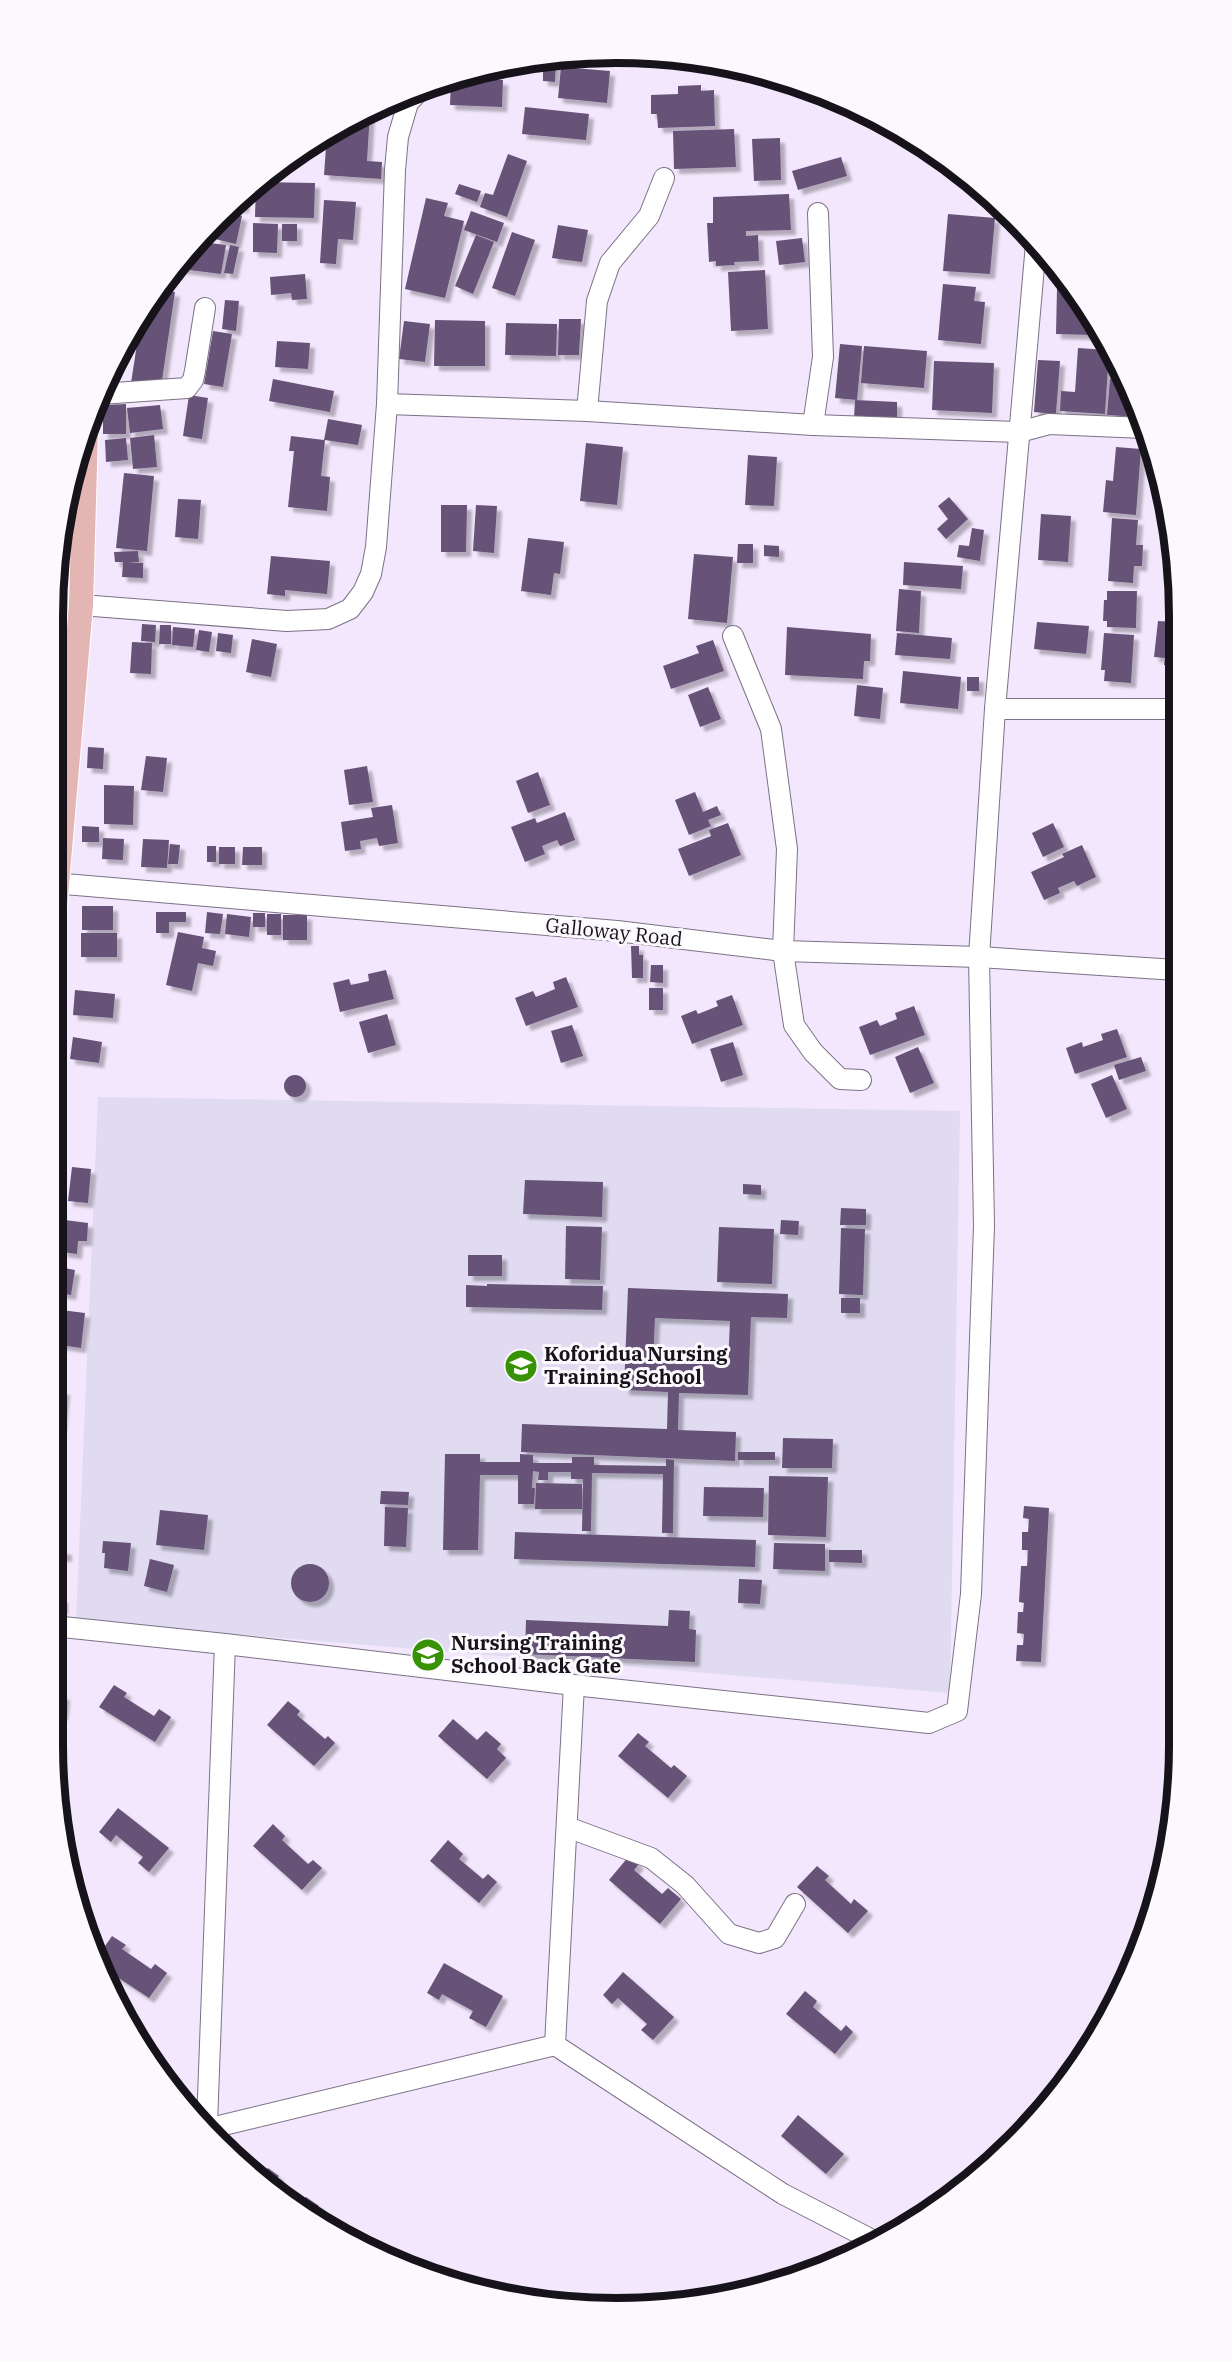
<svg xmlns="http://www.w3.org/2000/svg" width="1232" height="2361" viewBox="0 0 1232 2361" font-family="'IBM Plex Serif',serif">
	<defs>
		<filter id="shadow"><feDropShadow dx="5" dy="5" stdDeviation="1.5" flood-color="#0004"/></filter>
	</defs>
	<rect width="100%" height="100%" fill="#f3e7fd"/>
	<path fill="#e0dbf1" d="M98 1097 960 1111 950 1693 76 1621Z"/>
	<g fill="#685278" fill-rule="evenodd" filter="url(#shadow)">
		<path d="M543 63H556L555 82 543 81Z"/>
		<path d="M561 67 610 71 607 103 558 98Z"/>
		<path d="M454 78 503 80 502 107 450 105 451 79Z"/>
		<path d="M701 85V91L714 90 715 126 658 128 657 114H651V95L678 94V86Z"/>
		<path d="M525 107 589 114 586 140 522 134Z"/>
		<path d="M370 112 367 161 382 162 381 179 324 175 327 133Z"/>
		<path d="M734 129 736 167 674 169 673 131Z"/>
		<path d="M780 138 781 180 754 181 752 139Z"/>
		<path d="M508 154 527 161 507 217 480 207 485 193 493 195Z"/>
		<path d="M841 157 847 176 798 190 792 171Z"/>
		<path d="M259 182 315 183 314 218 255 217 256 184Z"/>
		<path d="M459 184 481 191 477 202 455 194Z"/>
		<path d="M245 192 244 208 231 207 232 205Z"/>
		<path d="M789 194 791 230 746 231V236L758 235 759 261 734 262 735 265 716 266V261L709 262 707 223H713V197Z"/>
		<path d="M426 198 448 203 444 216 464 221 445 298 405 289Z"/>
		<path d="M324 200 356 202 353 240 338 239 336 264 320 263Z"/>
		<path d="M471 211 504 223 497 242 464 230Z"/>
		<path d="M226 212 242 216 236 244 215 239 219 219Z"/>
		<path d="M948 214 995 218 990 274 943 271Z"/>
		<path d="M253 223 278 224 277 253 253 252Z"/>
		<rect x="282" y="224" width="15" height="17"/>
		<path d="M558 225 588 230 582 262 552 258Z"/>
		<path d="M512 232 535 240 515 296 492 288Z"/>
		<path d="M476 235 494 242 473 294 455 286Z"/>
		<path d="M802 238 805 262 779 265 776 241Z"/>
		<path d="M210 243 226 245 221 274 174 268 194 246 209 248Z"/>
		<path d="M230 245 239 247 233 274 224 273Z"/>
		<path d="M765 270 768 329 731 331 728 272Z"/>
		<path d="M305 274 307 299 292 300 291 293 271 295 270 277Z"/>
		<path d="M943 284 976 287 974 301 985 302 981 344 938 340Z"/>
		<path d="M1057 288 1072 289 1093 326V335L1056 334Z"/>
		<path d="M159 290 175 292 161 387 131 383 141 318Z"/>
		<path d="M225 300 239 301 236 331 222 329Z"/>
		<path d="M559 319H581L579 355H558Z"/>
		<path d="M435 320 485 321V366H434Z"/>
		<path d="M404 321 430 324 425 362 399 359Z"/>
		<path d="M506 323 557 324 556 356 505 355Z"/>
		<path d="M213 331 232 334 223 387 204 384Z"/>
		<path d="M277 341 310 343 308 369 275 367Z"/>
		<path d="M840 344 862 346 857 400 835 398Z"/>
		<path d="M864 346 927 351 924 388 861 383Z"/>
		<path d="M1078 348 1107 350 1109 352 1105 414 1060 411 1061 391 1075 392Z"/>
		<path d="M1038 360 1060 361 1056 414 1034 412Z"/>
		<path d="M934 361 994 363 992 413 932 410Z"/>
		<path d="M273 379 334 391 330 412 269 401Z"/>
		<path d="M1110 379 1125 380 1137 401 1141 417 1107 415Z"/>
		<path d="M189 395 208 398 202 439 183 436Z"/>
		<path d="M855 400 897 402V420L854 418Z"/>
		<path d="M126 404V434H103V405Z"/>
		<path d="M160 405 163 429 130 433 127 408Z"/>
		<path d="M328 419 362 425 358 445 325 440 321 476 330 477 327 511 288 507 294 451H289L291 436 324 440Z"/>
		<path d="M154 435 157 467 133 469 130 438Z"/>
		<path d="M126 438 128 460 106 462 105 440Z"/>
		<path d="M586 443 623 447 617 505 580 501Z"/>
		<path d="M1116 447 1141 449 1136 515 1103 512 1106 480 1113 481Z"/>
		<path d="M748 455 777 457 774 506 745 505Z"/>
		<path d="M124 473 154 476 147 551 116 548Z"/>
		<path d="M949 497 968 519 946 539 937 529 948 519 938 506Z"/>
		<path d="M178 499 201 500 198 539 175 537Z"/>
		<path d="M441 505H467L466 552H441Z"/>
		<path d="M476 505 497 506 494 553 473 551Z"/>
		<path d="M1041 514 1071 516 1068 562 1038 560Z"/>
		<path d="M1112 518 1138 520 1136 545H1143L1142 566H1134L1133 583 1108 581Z"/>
		<path d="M972 528 984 530 980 561 957 557 959 545 969 546Z"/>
		<path d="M528 538 564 542 560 574 554 573 551 595 521 591Z"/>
		<path d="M738 544H753V563H737Z"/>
		<path d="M764 545 779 546V557L764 556Z"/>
		<path d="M138 551 139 562 128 563H143V578L122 577 123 562H115L114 552Z"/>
		<path d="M694 554 733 557 727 623 688 619Z"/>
		<path d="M271 556 330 561 327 594 285 590V596L267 594Z"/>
		<path d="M904 562 963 566 961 589 903 585Z"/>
		<path d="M899 589 921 591 919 633 896 631Z"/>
		<path d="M1107 591H1137L1136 628 1107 627V621H1103L1104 600H1107Z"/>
		<path d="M1158 621 1175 622V666L1164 665 1165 658 1154 657Z"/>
		<path d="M1037 622 1089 626 1086 654 1034 649Z"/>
		<path d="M142 624 156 625 155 642 141 641Z"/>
		<path d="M160 625H171V644H159Z"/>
		<path d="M173 627 195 629 193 647 172 645Z"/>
		<path d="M787 627 871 634 870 661H864L863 679 785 675Z"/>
		<path d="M199 630 212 632 209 652 196 650Z"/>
		<path d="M218 633 233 635 231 653 216 651Z"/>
		<path d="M897 633 952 638 950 659 895 655Z"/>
		<path d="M1104 633 1134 635 1131 683 1104 681 1105 670H1101Z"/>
		<path d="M252 639 277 644 271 677 246 672Z"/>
		<path d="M713 640 724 671 671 689 663 666 699 653 696 646Z"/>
		<path d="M132 642 152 643 151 674 130 673Z"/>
		<path d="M903 671 961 677 958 709 900 703Z"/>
		<rect x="967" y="677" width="12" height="14"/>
		<path d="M857 685 883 688 880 719 854 716Z"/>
		<path d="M708 687 721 719 700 727 688 695Z"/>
		<path d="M88 747 104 748 103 769 87 768Z"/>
		<path d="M146 756 167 758 163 792 141 790Z"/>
		<path d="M367 766 373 802 349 805 344 770Z"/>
		<path d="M538 772 550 805 528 813 516 781Z"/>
		<path d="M104 785 134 786 133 825 104 824Z"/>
		<path d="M695 792 703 812 717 806 721 815 708 820 711 826 689 835 675 800Z"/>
		<path d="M392 805 398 843 379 846 377 838 360 841 361 849 345 851 341 822 373 817 371 808Z"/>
		<path d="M565 812 575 840 560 846 557 840 542 846 545 854 525 862 511 827 535 818 537 823Z"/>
		<path d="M728 823 741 855 689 876 678 849 711 836 709 830Z"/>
		<path d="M1053 823 1064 847 1043 857 1032 833Z"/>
		<path d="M82 826 99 827V842H82Z"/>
		<path d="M103 838 124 839 123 860 102 859Z"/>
		<path d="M143 839 169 840 167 868 141 867Z"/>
		<path d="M170 844 180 845 178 864H168Z"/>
		<path d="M1082 845 1096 877 1077 886 1074 881 1058 888 1060 893 1044 900 1031 872 1064 857 1062 854Z"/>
		<rect x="207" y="846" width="9" height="16"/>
		<rect x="219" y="847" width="16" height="17"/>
		<path d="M243 847H262V865H242Z"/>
		<rect x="82" y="906" width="31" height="24"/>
		<path d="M156 912H186V922H169V933H156Z"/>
		<path d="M207 912 223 914 220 934 205 933Z"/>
		<rect x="253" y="913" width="12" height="14"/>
		<path d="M227 914 251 917 249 937 225 934Z"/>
		<rect x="267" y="914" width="14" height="21"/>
		<rect x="283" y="915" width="24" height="25"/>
		<path d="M178 932 204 937 202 948 216 951 213 966 198 963 192 991 166 985Z"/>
		<rect x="81" y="933" width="36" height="24"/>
		<path d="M631 946H639V955H643V978H632Z"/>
		<path d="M651 965H663V983L650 982Z"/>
		<path d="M386 970 394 999 340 1012 333 983 349 979 351 985 369 981 368 974Z"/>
		<path d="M566 977 578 1007 526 1026 515 998 533 991 536 997 555 989 553 982Z"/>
		<rect x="649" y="988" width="14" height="22"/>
		<path d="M75 990 115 994 113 1018 73 1015Z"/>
		<path d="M732 995 743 1025 692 1044 681 1016 696 1010 698 1014 718 1006 716 1001Z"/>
		<path d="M914 1006 925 1035 870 1055 859 1027 877 1020 880 1026 897 1019 895 1013Z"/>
		<path d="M387 1014 396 1045 368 1053 359 1022Z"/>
		<path d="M572 1025 583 1056 561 1063 551 1031Z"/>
		<path d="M1117 1029 1127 1057 1075 1074 1066 1048 1082 1042 1083 1047 1103 1040 1101 1034Z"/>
		<path d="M73 1037 102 1042 99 1063 70 1059Z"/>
		<path d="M733 1042 743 1075 721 1082 710 1049Z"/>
		<path d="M918 1047 934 1083 910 1093 895 1057Z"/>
		<path d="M1141 1057 1146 1071 1119 1080 1114 1065Z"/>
		<circle cx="295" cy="1086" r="11"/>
		<path d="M1112 1075 1127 1109 1106 1118 1091 1084Z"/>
		<path d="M72 1167 91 1169 88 1203 68 1201Z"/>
		<path d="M525 1180 603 1182 602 1217 523 1214Z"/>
		<path d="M743 1184 761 1185V1195L743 1194Z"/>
		<path d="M841 1208 866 1209V1225H840Z"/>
		<path d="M65 1220 88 1223 87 1241H78L77 1254 62 1252Z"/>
		<path d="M781 1220 799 1221 798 1235 780 1234Z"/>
		<path d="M566 1226 602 1227 600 1280 565 1279Z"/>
		<path d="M719 1227 774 1229 772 1284 717 1282Z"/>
		<path d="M841 1228 865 1229 863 1295 839 1294Z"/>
		<rect x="468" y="1255" width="34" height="21"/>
		<path d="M54 1266 75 1270 71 1295 53 1292Z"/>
		<path d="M487 1284 603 1286 602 1310 466 1307V1285L487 1286Z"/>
		<path d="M628 1288 788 1294 787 1318 751 1317 748 1395 679 1393 678 1430 736 1432 735 1461 521 1452 522 1424 667 1429 668 1392 624 1390ZM655 1318 730 1321 728 1365 653 1362Z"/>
		<rect x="841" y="1298" width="19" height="15"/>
		<path d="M53 1309 85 1313 81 1348 53 1344Z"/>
		<path d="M53 1390H65L61 1429 53 1428Z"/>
		<path d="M783 1438 833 1439 832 1468H782Z"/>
		<rect x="738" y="1452" width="37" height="8"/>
		<path d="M445 1454H480V1462H520V1454L533 1455V1463H572V1457H594V1465L666 1466V1459L674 1460 673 1533H662L663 1474 592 1473 591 1531H582L583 1479H571V1472H548V1480H538L539 1472 533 1471 532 1488H535L534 1504H518V1475H480L478 1550H443Z"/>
		<path d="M769 1476 828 1477 826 1537 768 1535Z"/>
		<path d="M536 1483 582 1484V1509H535Z"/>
		<path d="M704 1487 764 1488 763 1517 703 1516Z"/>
		<path d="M381 1491 409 1492 408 1505 380 1504Z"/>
		<path d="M1024 1506 1049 1508 1041 1662 1016 1661 1017 1645H1023L1024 1634 1017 1633 1018 1612H1023L1024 1603 1019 1602 1021 1566H1027L1028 1550H1022V1532H1028L1029 1519 1023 1518Z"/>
		<path d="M385 1507 408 1508 406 1547 384 1546Z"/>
		<path d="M160 1510 208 1515 204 1550 156 1545Z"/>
		<path d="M515 1532 756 1540 755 1567 514 1559Z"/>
		<path d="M103 1541 131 1543 128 1571 104 1568 105 1553H102Z"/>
		<path d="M774 1543 825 1544V1571L773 1569Z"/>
		<path d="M53 1544H58L57 1549 67 1550V1557L53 1556Z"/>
		<path d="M829 1550H862V1563L829 1562Z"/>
		<path d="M150 1559 174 1565 167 1592 144 1586Z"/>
		<circle cx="310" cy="1583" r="19"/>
		<path d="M739 1579 762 1580 760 1604 738 1603Z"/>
		<rect x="53" y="1598" width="10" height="11"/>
		<path d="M669 1610 690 1611 689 1629 696 1630 695 1662 525 1654 526 1620 668 1626Z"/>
		<path d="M114 1685 127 1693 124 1697 154 1716 159 1709 171 1717 155 1742 99 1707Z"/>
		<path d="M53 1694 65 1695 63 1715 53 1714Z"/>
		<path d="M288 1701 300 1711 297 1715 325 1739 328 1736 335 1743 314 1766 267 1725Z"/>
		<path d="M453 1719 477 1740 486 1731 501 1744 497 1749 506 1758 487 1779 438 1736Z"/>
		<path d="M638 1733 649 1742 645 1746 671 1768 674 1765 687 1776 668 1798 618 1756Z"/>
		<path d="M53 1745H60L58 1775H57Z"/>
		<path d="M118 1808 169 1848 149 1872 138 1863 143 1857 116 1835 111 1842 99 1832Z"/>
		<path d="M273 1824 285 1836 282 1840 308 1864 313 1860 322 1868 302 1890 253 1846Z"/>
		<path d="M448 1840 463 1854 459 1859 483 1879 488 1874 497 1882 479 1903 430 1861Z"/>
		<path d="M629 1856 639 1864 634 1870 662 1894 668 1888 681 1899 660 1924 609 1880Z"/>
		<path d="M817 1866 829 1876 825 1880 851 1904 854 1899 868 1911 848 1933 797 1887Z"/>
		<path d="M112 1936 126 1945 122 1949 151 1969 155 1964 167 1973 149 1998 105 1969 98 1956Z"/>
		<path d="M444 1963 503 1996 486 2027 469 2018 473 2011 442 1994 439 2000 427 1993Z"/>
		<path d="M623 1972 674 2017 653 2040 641 2030 647 2024 618 1998 612 2004 603 1995Z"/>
		<path d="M805 1991 817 2001 813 2007 841 2031 846 2025 853 2032 835 2054 786 2014Z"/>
		<path d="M798 2115 844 2154 826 2174 781 2136Z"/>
		<path d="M268 2168 279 2176 274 2183 301 2203 306 2197 319 2206 310 2217 303 2214 262 2175Z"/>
	</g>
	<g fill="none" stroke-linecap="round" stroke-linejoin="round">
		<defs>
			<g id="minor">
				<path d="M100 394 187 388 193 380 195 371 205 308"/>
				<path d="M387 404 587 411 813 425 1019 432 1049 424 1144 428"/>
				<path d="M587 411 597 301 610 263 649 216 664 178"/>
				<path d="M813 425 823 357 818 213"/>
				<path d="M81 605 287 621 328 619 350 609 363 592 371 574 376 547 387 404 395 170 398 137 408 103 421 89"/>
				<path d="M733 636 771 729 787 849 783 951 794 1025 813 1052 840 1079 861 1080"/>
				<path d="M995 709H1175"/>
				<path d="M53 883 617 931 783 951 979 957 1176 970"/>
				<path d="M53 1626 225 1644 574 1685 555 2045 783 2194 876 2242"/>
				<path d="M574 1685 929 1723 957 1711 971 1594 984 1226 979 957 995 709 1036 244"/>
				<path d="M567 1827 651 1858 685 1885 729 1934 759 1943 775 1938 795 1904"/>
				<path d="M207 2124 225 1644"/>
				<path d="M211 2128 555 2045"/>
			</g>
			<path id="major" d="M53 930 81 605 86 432"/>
		</defs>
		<use href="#minor" stroke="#7c7185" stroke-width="22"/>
		<use href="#major" stroke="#fff" stroke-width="26"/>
		<use href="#minor" stroke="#fff" stroke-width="20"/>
		<use href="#major" stroke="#e4b6b3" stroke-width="24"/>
	</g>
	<defs>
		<symbol id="school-disc" viewBox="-11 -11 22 22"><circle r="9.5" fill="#379205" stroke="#fbf9fd"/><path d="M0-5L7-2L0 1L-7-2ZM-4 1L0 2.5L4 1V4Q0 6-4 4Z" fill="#fff"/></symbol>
	</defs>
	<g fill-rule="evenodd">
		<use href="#school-disc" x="502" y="1347" width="38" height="38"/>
		<use href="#school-disc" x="409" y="1636" width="38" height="38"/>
	</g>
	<g text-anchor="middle" stroke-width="6" stroke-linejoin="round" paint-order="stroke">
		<g font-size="20" fill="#17131a" stroke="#fbf9fd">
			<text transform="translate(614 932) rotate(6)" y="7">Galloway Road</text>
		</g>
		<g font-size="20" font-weight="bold" fill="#17131a" stroke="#fbf9fd" text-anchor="start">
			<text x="544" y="1361">Koforidua Nursing<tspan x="544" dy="23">Training School</tspan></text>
			<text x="451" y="1650">Nursing Training<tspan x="451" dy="23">School Back Gate</tspan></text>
		</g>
	</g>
	<path d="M0 0H1232V2361H0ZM616 63H616A553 553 0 0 1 1169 616V1745A553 553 0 0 1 616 2298H616A553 553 0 0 1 63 1745V616A553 553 0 0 1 616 63Z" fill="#fbf9fd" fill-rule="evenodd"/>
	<path fill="none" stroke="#17131a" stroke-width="8" d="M616 63H616A553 553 0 0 1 1169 616V1745A553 553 0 0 1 616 2298H616A553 553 0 0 1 63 1745V616A553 553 0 0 1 616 63Z"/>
</svg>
